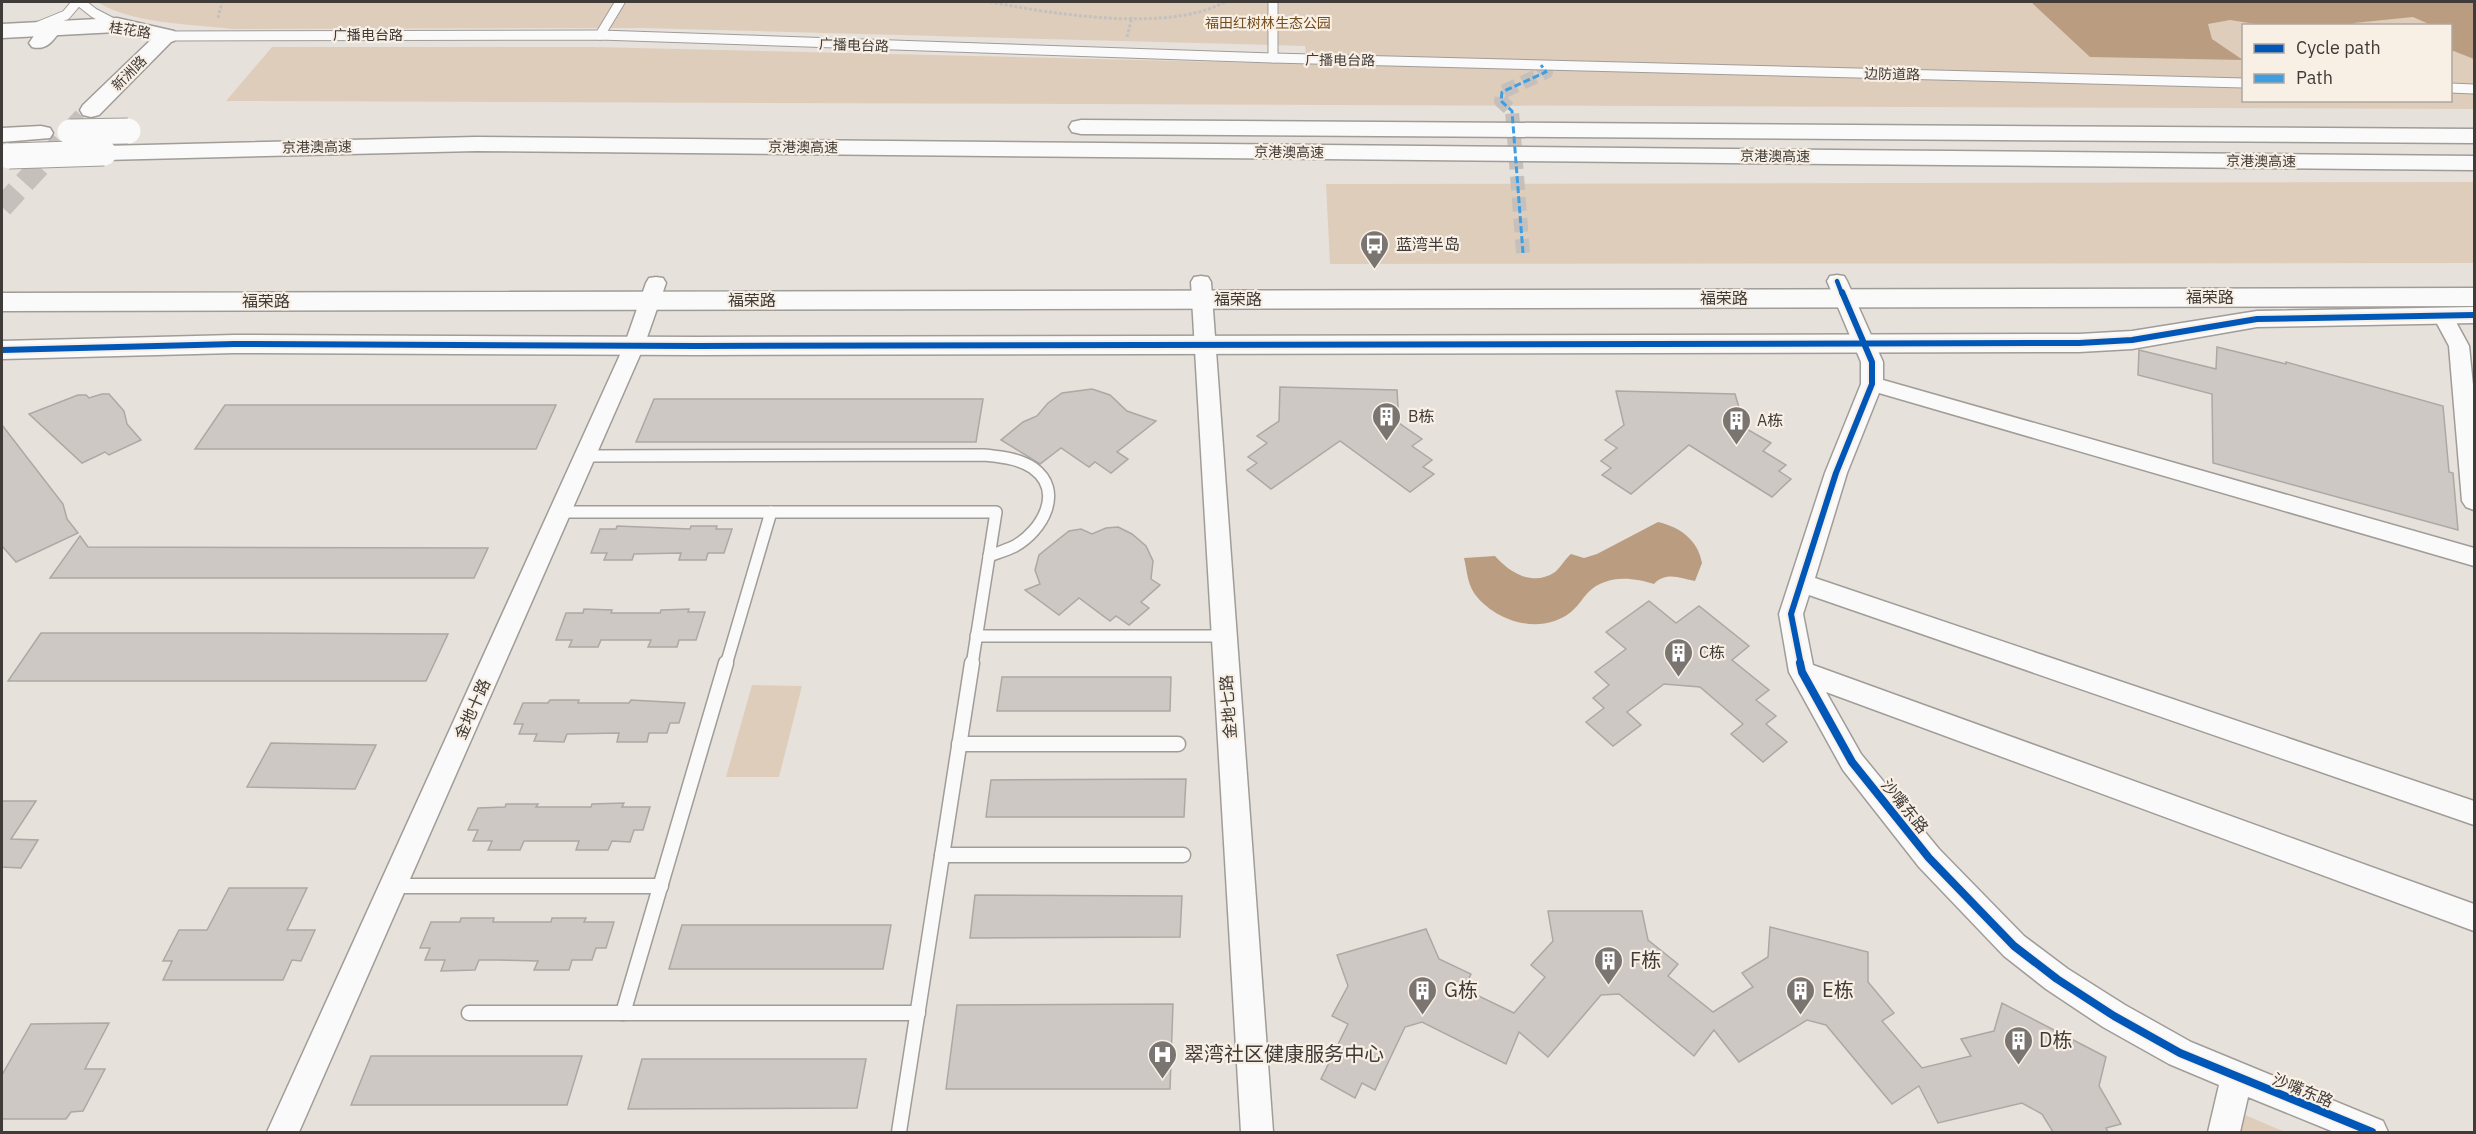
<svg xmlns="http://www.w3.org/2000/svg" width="2476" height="1134" viewBox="0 0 2476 1134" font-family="'IBM Plex Sans','Noto Sans SC',sans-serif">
	<rect width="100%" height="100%" fill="#e7e1dc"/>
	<g fill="#dfcdbb" fill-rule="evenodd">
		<path d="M97 2H2474V109L226 101 272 47H594L1307 64 1305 46 642 28 232 29C190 24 133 24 97 2ZM2244 26H2450V100H2244Z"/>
		<path d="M2474 182V263L1330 264 1326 184Z"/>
		<path d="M752 685 802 686 779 777H726Z"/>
		<path d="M2245 1115 2285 1132H2241Z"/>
	</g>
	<g fill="#ba9d80">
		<path d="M2031 2H2474V59L2451 50 2450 26 2431 25 2413 17 2354 23V26H2268L2230 20 2208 24 2212 39 2243 60 2090 57Z"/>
		<path d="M1658 522C1680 527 1698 540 1702 563L1695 581C1681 578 1665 571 1654 584 1639 579 1619 576 1605 582 1585 589 1585 600 1571 612 1541 636 1495 622 1474 593 1467 582 1467 570 1464 558L1495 556C1510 573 1533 587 1555 572 1561 567 1565 559 1571 554L1584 558 1597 554Z"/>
	</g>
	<g fill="#cdc8c4" stroke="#aca8a4" stroke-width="1.5">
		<path d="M2217 347 2286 364V362L2443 406 2449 472 2453 473 2458 530 2213 463 2212 394 2138 375 2139 350 2216 369Z"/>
		<path d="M1280 387 1397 390 1399 423 1422 439 1412 446 1432 460 1423 467 1434 474 1410 492 1340 441 1271 489 1247 470 1257 463 1248 457 1267 443 1257 436 1279 421Z"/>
		<path d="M1092 389 1110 395 1127 411 1156 421 1117 452 1128 459 1111 473 1095 462 1089 467 1061 448 1040 464 1001 440 1023 422 1037 416 1048 403 1062 393Z"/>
		<path d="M1616 391 1735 394 1745 428 1771 443 1763 451 1786 465 1779 471 1791 479 1772 497 1689 445 1631 494 1602 475 1611 468 1601 461 1617 448 1605 440 1624 425Z"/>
		<path d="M102 394H109L124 411 127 424 141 440 109 455 105 452 82 463 29 414 78 395H86L89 398Z"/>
		<path d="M654 399H983L976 442H636Z"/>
		<path d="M225 405H556L536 449H195Z"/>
		<path d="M2 425 63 504 67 519 78 533 16 562 2 546Z"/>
		<path d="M617 526 690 529 691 526H717L716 529H732L724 553H708L706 560H679L681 553 634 554 632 560H604L607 553H591L600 529H616Z"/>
		<path d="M1118 527 1132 534 1146 546 1153 561 1151 579 1160 585 1141 602 1149 608 1129 625 1116 616 1110 621 1079 598 1059 615 1025 590 1040 584 1035 570 1039 555 1069 531 1081 529 1092 534 1106 528Z"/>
		<path d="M80 536 88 547 488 548 474 578H50Z"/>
		<path d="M1649 601 1676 623 1699 606 1749 646 1732 660 1769 690 1756 700 1776 716 1766 724 1787 742 1763 762 1731 734 1743 724 1700 687 1664 684 1627 712 1641 725 1613 746 1586 722 1604 708 1593 698 1609 685 1595 672 1626 649 1606 632Z"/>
		<path d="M584 609 612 610 611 613H660L661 610 689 609 688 612H705L696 640H679L677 647H648L651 640H601L598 647H569L572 640H556L566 613H583Z"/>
		<path d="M41 633H232L448 634 426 681H8Z"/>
		<path d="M1002 677H1171L1170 711H997Z"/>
		<path d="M550 700H579L578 703H629L631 700 685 703 679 723H670L667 733H649L647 742H617L619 733 567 734 564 742 534 741 537 734H519L523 724H514L523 703H548Z"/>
		<path d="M271 743 376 745 355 789 247 787Z"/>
		<path d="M1186 779 1184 817H986L991 780Z"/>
		<path d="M2 801H36L11 839 38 840 21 868 2 867Z"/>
		<path d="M624 803 622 807H650L643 830H634L630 842 612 841 608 850H576L579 841H524L520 850H488L492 841H473L478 830H468L478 808 505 807 506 804H538L536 807H591L592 804Z"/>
		<path d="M229 888H307L287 930H315L301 961 292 960 283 980H163L172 961H163L179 930H207Z"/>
		<path d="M975 895 1182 896 1180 937 970 938Z"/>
		<path d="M1548 911H1642L1648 940 1678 964 1668 976 1713 1012 1753 987 1742 973 1768 957 1770 927 1868 952V982L1894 1013 1882 1021 1922 1068 1971 1056 1961 1039 1994 1031 2002 1003 2106 1057 2099 1086 2121 1124 2106 1128 2108 1132H2053L2042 1114 2022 1103 1938 1123 1919 1086 1892 1104 1826 1025 1807 1020 1739 1062 1714 1030 1694 1056 1619 994 1601 995 1548 1057 1519 1032 1506 1064 1422 1022 1405 1027 1375 1090 1362 1083 1355 1098 1321 1079 1348 1024 1332 1016 1348 986 1337 955 1426 929 1439 959 1471 974 1464 989 1514 1013 1545 977 1531 965 1553 941Z"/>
		<path d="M461 918H494L493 922H551L552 918H586L584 922H614L606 948H596L592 960H572L569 970H534L538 961 498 960H479L475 970 441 971 445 960H425L430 948H420L431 922H460Z"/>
		<path d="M682 925H891L883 969H669Z"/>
		<path d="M1173 1004 1170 1089H946L957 1005Z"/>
		<path d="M109 1023 85 1069H105L83 1111 71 1112 66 1119H2V1075L31 1024Z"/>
		<path d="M371 1056H582L567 1105H351Z"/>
		<path d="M642 1059H866L857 1108 628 1109Z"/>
	</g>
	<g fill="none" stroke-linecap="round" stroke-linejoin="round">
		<path stroke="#c5c0bb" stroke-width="14" stroke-dasharray="14 7" stroke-linecap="butt" d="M1523 253 1512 111 1501 101 1502 92 1546 72 1541 65"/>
		<path stroke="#c5c0bb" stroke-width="22" stroke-dasharray="22 11" stroke-linecap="butt" d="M2 207 91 110"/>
		<defs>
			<g id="service-far2">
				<path d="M80 2 94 13 117 25"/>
				<path d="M1273 2V58"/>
				<path d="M39 26 66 15 77 2"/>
				<path d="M600 35 620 2"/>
				<path d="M166 36 600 35 1273 58 2244 83"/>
				<path d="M2450 88 2474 89"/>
			</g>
			<g id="service-far1">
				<path d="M585 456 984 455C1001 457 1018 458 1033 468 1065 491 1042 531 1015 546 1007 550 997 553 989 556"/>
				<path d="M559 512H996L972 665"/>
				<path d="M976 636H1224"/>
				<path d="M726 665 771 512"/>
			</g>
			<g id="service">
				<path d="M959 744H1178"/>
				<path d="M942 855H1183"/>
				<path d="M393 886H661"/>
				<path d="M469 1013H918"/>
				<path d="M623 1013 726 663"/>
				<path d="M899 1132 972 663"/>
			</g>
			<g id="minor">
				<path d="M1837 275 1844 276 1847 281 1883 362V380L2474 548V566L1879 393 1847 473 1815 578 2474 801V825L1809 595 1803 614 1813 665 2474 904V931L1826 692 1861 754 1939 849 2024 936 2068 969 2125 1005 2191 1042 2383 1121 2388 1132H2334L2248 1097 2240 1132H2208L2219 1085 2169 1064 2103 1027 2046 989 2004 956 1919 867 1843 770 1789 672 1779 614 1825 473 1861 384V362L1827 281 1830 276Z"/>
				<path d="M1201 276 1208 277 1211 282 1273 1132H1241L1191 282 1194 277Z"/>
				<path d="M656 277 663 278 666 283 644 346 299 1132H267L624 346 646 283 649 278Z"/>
				<path d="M2443 309 2450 311 2469 346 2474 395V510L2466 507 2462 501 2449 346 2433 316 2436 311Z"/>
			</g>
			<g id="tertiary">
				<path d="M52 22 59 24 62 28C54 40 47 51 32 47L29 43C35 34 42 25 52 22Z"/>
				<path d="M166 30 173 32 176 36 173 40 99 115 91 117 83 115 80 110 83 105 159 32Z"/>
				<path d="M2474 307V323L2257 327 2132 349 2079 352 698 355 234 353 2 359V341L234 335 698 337 2079 334 2132 331 2257 311Z"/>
			</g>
			<g id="secondary">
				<path d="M117 18 174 31 177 36 174 41 166 43 117 32 2 38V24Z"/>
				<path d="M2474 288V306L2 311V293Z"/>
			</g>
			<g id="motorway">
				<path d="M1081 120 2474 129V143L1081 134 1072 132 1069 127 1072 122Z"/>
				<path d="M41 126 50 128 53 133 50 138 2 142V128Z"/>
				<path d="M476 137 2474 156V170L476 151 104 160 95 158 92 153 95 148 104 146Z"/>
			</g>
		</defs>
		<use href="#service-far2" stroke="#a09c98" stroke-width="11"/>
		<use href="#service-far1" stroke="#a09c98" stroke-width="14"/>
		<use href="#service" stroke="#a09c98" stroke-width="17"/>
		<use href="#minor" stroke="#a09c98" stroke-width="3"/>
		<use href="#tertiary" stroke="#a09c98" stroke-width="3"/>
		<use href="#secondary" stroke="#a09c98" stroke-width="3"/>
		<use href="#motorway" stroke="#a09c98" stroke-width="3"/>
		<g stroke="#c3c1c0" stroke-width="3" stroke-dasharray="3 2" stroke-linecap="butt">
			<path d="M990 2C1054 14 1167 33 1225 2"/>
			<path d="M218 18 222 2"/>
			<path d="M1127 37 1132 17"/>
		</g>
		<use href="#service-far2" stroke="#fbfafa" stroke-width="9"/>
		<use href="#service-far1" stroke="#fbfafa" stroke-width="11"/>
		<use href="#service" stroke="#fbfafa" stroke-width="14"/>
		<use href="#minor" fill="#fbfafa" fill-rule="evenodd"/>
		<use href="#tertiary" fill="#fbfafa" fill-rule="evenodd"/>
		<use href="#secondary" fill="#fbfafa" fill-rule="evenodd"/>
		<use href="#motorway" fill="#fbfafa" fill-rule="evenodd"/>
		<defs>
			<g id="motorway-bridge">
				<path d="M70 132 128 131"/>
				<path d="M9 156 104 153"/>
			</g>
		</defs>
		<use href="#motorway-bridge" stroke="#a09c98" stroke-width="27" stroke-linecap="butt"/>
		<use href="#motorway-bridge" stroke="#fbfafa" stroke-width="25"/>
		<path stroke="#3f9ee2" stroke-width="3" stroke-dasharray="7 3" stroke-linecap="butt" d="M1523 253 1512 111 1501 101 1502 92 1546 72 1541 65"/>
		<defs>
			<path id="cycleway-far2" d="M1837 281 1842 294"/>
			<g id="cycleway-far1">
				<path d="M2 350 234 344 698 346 2079 343 2132 340 2257 319 2474 315"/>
				<path d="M1801 665 1791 614 1836 473 1872 384V362L1842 292"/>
			</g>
			<path id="cycleway" d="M1800 663 1802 672 1852 762 1929 858 2014 946 2057 979 2114 1016 2180 1053 2372 1132"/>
		</defs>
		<use href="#cycleway-far2" stroke="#f8efe5" stroke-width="8"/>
		<use href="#cycleway-far1" stroke="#f8efe5" stroke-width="10"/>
		<use href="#cycleway" stroke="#f8efe5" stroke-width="11"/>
		<use href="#cycleway-far2" stroke="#0057b8" stroke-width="4.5"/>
		<use href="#cycleway-far1" stroke="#0057b8" stroke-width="6"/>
		<use href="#cycleway" stroke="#0057b8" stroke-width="8"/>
	</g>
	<defs>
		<symbol id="bus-pin" viewBox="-11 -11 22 30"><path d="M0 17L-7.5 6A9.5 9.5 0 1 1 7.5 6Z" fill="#7a7571" stroke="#f8efe5"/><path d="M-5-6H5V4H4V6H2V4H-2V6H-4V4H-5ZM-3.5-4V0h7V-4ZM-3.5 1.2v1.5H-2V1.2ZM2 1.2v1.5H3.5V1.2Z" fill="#fff"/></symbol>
		<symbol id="building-pin" viewBox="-11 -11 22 30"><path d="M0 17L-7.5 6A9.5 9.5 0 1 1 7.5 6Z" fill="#7a7571" stroke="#f8efe5"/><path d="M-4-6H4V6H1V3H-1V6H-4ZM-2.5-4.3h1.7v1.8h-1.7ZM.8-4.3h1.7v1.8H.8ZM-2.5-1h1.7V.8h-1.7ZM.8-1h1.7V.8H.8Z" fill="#fff"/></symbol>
		<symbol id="hospital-pin" viewBox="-11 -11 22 30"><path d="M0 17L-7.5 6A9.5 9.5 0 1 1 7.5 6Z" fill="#7a7571" stroke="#f8efe5"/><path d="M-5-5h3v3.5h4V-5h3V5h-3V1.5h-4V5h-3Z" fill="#fff"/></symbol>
	</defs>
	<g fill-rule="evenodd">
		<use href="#bus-pin" x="1358" y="228" width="33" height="45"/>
		<use href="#building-pin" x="1370" y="400" width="33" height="45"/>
		<use href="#building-pin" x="1720" y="404" width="33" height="45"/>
		<use href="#building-pin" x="1662" y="636" width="33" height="45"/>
		<use href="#building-pin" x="1592" y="944" width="33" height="45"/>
		<use href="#building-pin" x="1406" y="974" width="33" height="45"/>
		<use href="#building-pin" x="1784" y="974" width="33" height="45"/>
		<use href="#building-pin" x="2002" y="1024" width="33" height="45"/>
		<use href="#hospital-pin" x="1146" y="1038" width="33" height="45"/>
	</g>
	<g text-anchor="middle" stroke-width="4.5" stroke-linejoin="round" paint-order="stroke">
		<g font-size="14" fill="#744d1e" stroke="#f8efe5">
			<text x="1268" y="28">福田红树林生态公园</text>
		</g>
		<g font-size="14" fill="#3f3b38" stroke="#f8efe5">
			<text transform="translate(130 30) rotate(9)" y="5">桂花路</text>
			<text x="368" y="40">广播电台路</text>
			<text transform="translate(854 45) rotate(2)" y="5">广播电台路</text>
			<text transform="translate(1340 60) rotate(1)" y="5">广播电台路</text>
			<text transform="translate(129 73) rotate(-45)" y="5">新洲路</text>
			<text transform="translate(1892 74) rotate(1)" y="5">边防道路</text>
			<text transform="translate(317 147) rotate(-1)" y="5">京港澳高速</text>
			<text transform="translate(803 147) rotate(1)" y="5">京港澳高速</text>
			<text transform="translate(1289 152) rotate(1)" y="5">京港澳高速</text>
			<text transform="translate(1775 156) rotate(1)" y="5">京港澳高速</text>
			<text transform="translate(2261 161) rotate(1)" y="5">京港澳高速</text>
		</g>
		<g font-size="16" fill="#3f3b38" stroke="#f8efe5" text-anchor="start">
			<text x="1396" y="250">蓝湾半岛</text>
			<text x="1408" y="422">B栋</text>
			<text x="1757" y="426">A栋</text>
			<text x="1699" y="658">C栋</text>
		</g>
		<g font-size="16" fill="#3f3b38" stroke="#f8efe5">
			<text x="2210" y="303">福荣路</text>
			<text x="1724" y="304">福荣路</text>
			<text x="1238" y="305">福荣路</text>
			<text x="752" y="306">福荣路</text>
			<text x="266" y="307">福荣路</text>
			<text transform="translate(1228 707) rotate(-94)" y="6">金地七路</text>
			<text transform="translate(472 709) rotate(-66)" y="6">金地十路</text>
			<text transform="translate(1905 806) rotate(51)" y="6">沙嘴东路</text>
			<text transform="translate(2303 1090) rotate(22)" y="6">沙嘴东路</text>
		</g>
		<g font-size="20" fill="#3f3b38" stroke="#f8efe5" text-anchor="start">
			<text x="1630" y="967">F栋</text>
			<text x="1444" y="997">G栋</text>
			<text x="1822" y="997">E栋</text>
			<text x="2039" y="1047">D栋</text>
			<text x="1184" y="1061">翠湾社区健康服务中心</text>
		</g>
	</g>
	<rect width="2476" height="1134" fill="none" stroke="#3f3b38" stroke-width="6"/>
	<rect x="2242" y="24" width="210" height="78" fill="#f8efe5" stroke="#aea7a0" stroke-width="1.5"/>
	<rect x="2254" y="44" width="30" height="9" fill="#0057b8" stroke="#aea7a0" stroke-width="1.5"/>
	<text x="2296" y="54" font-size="18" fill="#3f3b38">Cycle path</text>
	<rect x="2254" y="74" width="30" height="9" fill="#3f9ee2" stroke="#aea7a0" stroke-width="1.5"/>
	<text x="2296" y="84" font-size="18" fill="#3f3b38">Path</text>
</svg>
